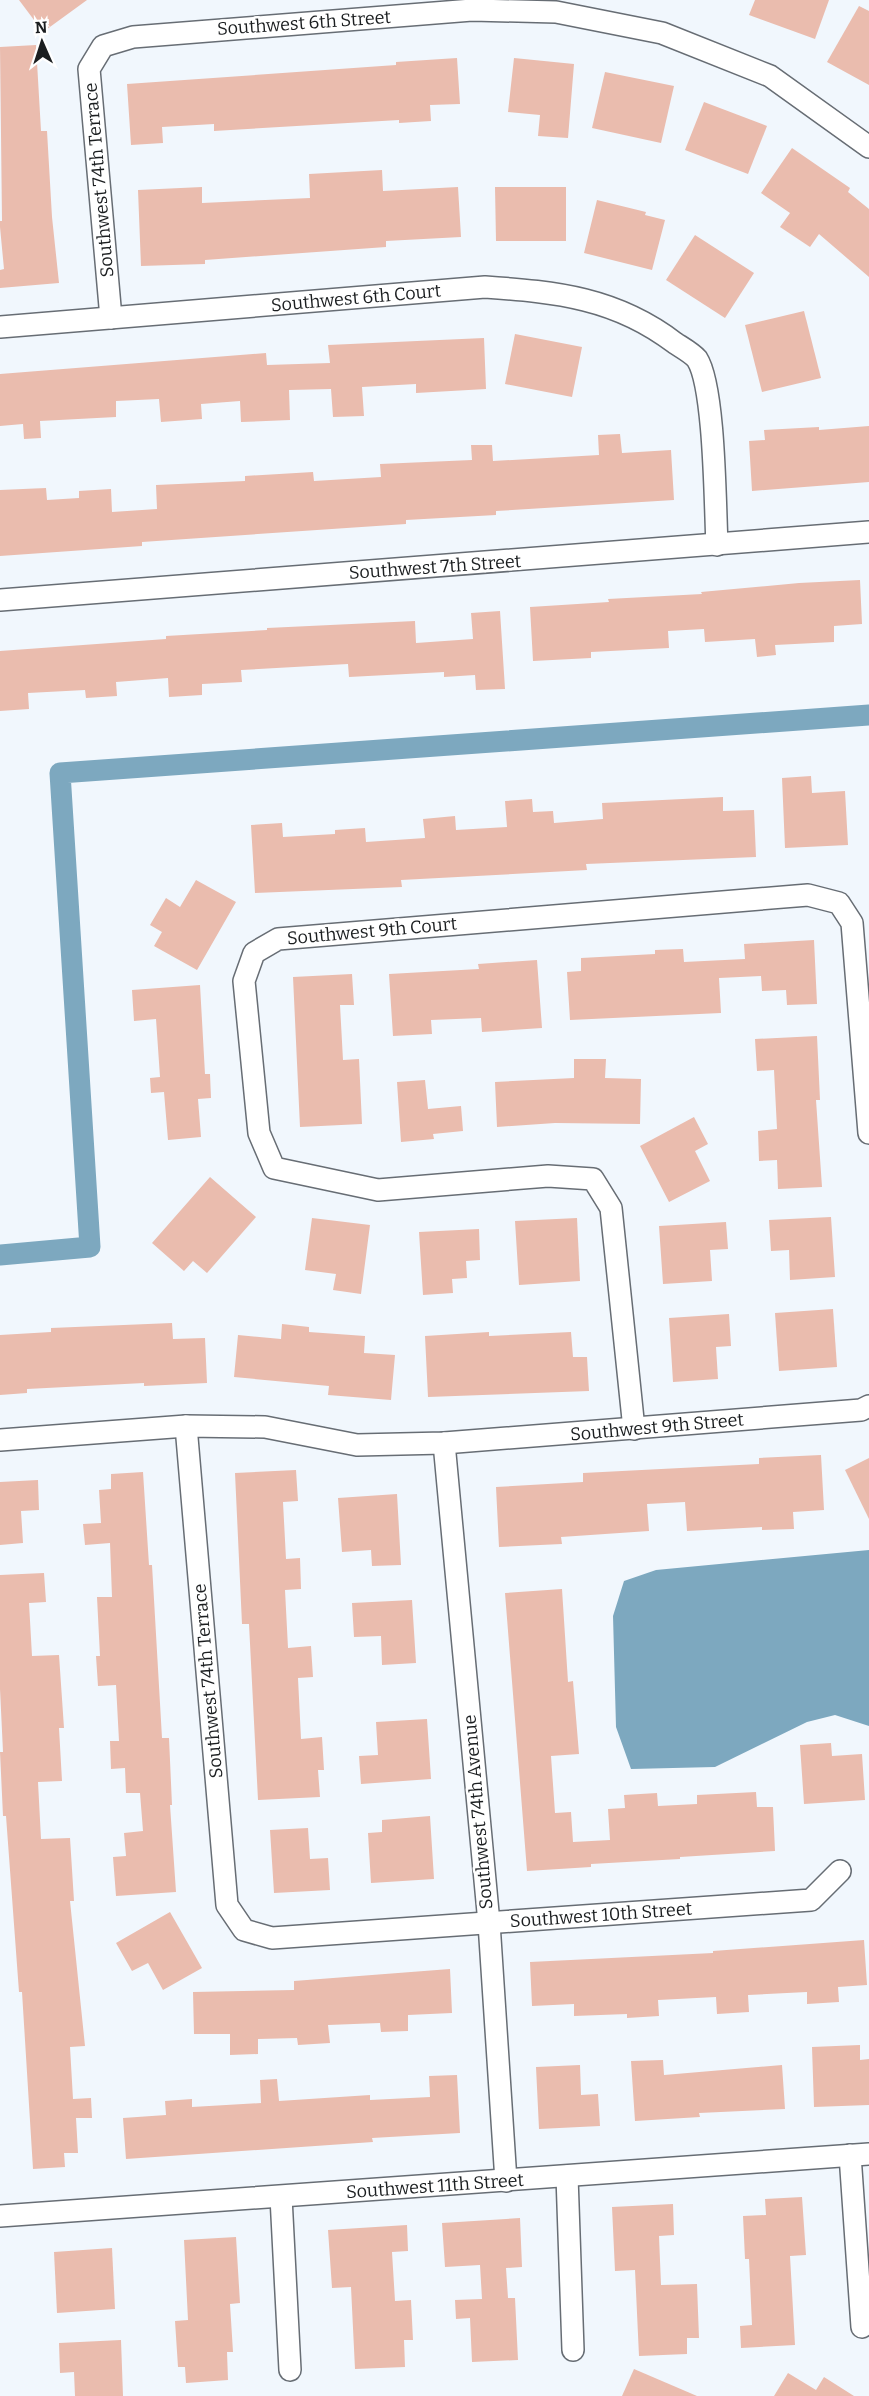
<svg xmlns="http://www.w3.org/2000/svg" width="869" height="2396" viewBox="0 0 869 2396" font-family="Bitter,serif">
	<rect width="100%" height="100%" fill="#f1f7fd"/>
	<path fill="#7da8bf" d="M869 1550V1726L835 1715 807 1722 715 1767 631 1769 616 1727 613 1616 624 1581 656 1570Z"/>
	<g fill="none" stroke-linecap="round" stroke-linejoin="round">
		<path stroke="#7da8bf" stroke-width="21" d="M0 1255 90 1247 60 773 869 715"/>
	</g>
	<g fill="#eabcae">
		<path d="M19 0H87L43 32Z"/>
		<path d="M755 0H829L815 39 749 15Z"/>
		<path d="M859 6 869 11V85L827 62Z"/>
		<path d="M36 45 41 131H47L52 217 59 283 0 288V270L4 269 0 227V221H2L0 47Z"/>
		<path d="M457 58 460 104 430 105 431 121 399 123V120L214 131V124L162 127 163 143 131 145 127 84 396 65V62Z"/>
		<path d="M514 58 574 64 568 138 538 136 540 115 508 112Z"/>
		<path d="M605 72 674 86 661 143 592 128Z"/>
		<path d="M704 102 767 126 748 174 685 150Z"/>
		<path d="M792 148 850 188 848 192 869 209V277L819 234 810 247 780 227 790 213 761 193Z"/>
		<path d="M382 170 383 191 458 187 461 237 386 241V247L205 260V264L141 266 138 190 202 187V203L310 198 309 174Z"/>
		<path d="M495 187H566V241H496Z"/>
		<path d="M597 200 646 212 645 215 665 220 652 270 584 253Z"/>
		<path d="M695 235 754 273 725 318 666 280Z"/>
		<path d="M804 311 821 378 762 392 745 325Z"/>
		<path d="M515 334 582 347 572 397 505 384Z"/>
		<path d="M484 338 486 389 416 393V384L362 387 364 416 333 417 331 389 289 390 290 420 241 422 240 401 201 404 202 419 161 422 159 399 116 401V417L40 421 41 438 24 439 23 424 0 426V374L266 353 267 365 330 363 328 345Z"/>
		<path d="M869 426V482L752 491 749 441 765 440 764 430 819 427V430Z"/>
		<path d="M620 434 622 453 671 450 674 500 496 511V515L406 520V524L142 542V546L0 556V490L46 488 47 500 79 498V491L111 489 112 512 157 509 156 485 245 481V476L313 472 314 481 381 477 380 464 472 460 471 445H492L493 461 599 455 598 435Z"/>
		<path d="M860 580 862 624 834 626V642L775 645 776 655 757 657 755 639 705 642 704 629 668 631 669 648 591 652V658L533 661 530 607 609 602 608 599 702 594 701 592 799 583Z"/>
		<path d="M500 611 505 689 476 690 475 675 444 677V672L349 677 348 664 241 670 242 682 202 684V695L169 697 168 678 116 682 117 696 86 698 85 690 28 693 29 709 0 711V651L166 639V636L267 630V628L415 621 416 643 473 639 471 613Z"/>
		<path d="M811 776 812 793 845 791 848 845 785 848 782 778Z"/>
		<path d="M723 797V811L754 810 756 857 586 864 587 870 401 880 402 887 255 893 251 825 282 823 283 837 335 834V830L365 828 366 842 425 838 423 819 455 816 456 830 507 827 505 801 532 799 533 812 553 811 554 823 603 819 602 803Z"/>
		<path d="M196 880 236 902 197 970 154 946 162 932 150 925 166 898 180 907Z"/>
		<path d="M814 940 817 1004 787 1005 786 990 762 991 761 976 719 978 721 1013 570 1020 567 972 581 971V958L655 954V950L683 949 684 962 745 959 744 944Z"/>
		<path d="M537 960 542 1028 482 1032 481 1018 431 1020 432 1034 393 1036 389 974 479 969 478 964Z"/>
		<path d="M352 974 354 1005H340L343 1060 359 1059 362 1124 300 1127 293 977Z"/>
		<path d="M200 985 205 1074H210L211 1098 198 1099 201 1137 168 1140 164 1092 151 1093 150 1078 160 1077 156 1019 134 1021 132 990Z"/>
		<path d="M817 1036 820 1100H816L822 1187 778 1189 777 1160 759 1161 758 1131 777 1129 774 1070 757 1071 755 1039Z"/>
		<path d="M574 1059H606L605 1078 641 1079 640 1124 555 1123 497 1127 495 1082 574 1078Z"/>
		<path d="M425 1080 428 1109 461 1106 463 1131 433 1134 434 1139 401 1142 397 1082Z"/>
		<path d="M694 1117 708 1144 695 1151 710 1181 669 1202 640 1146Z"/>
		<path d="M210 1177 256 1217 207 1273 193 1261 184 1271 152 1243Z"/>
		<path d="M831 1217 835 1277 790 1280 789 1250 771 1251 769 1220Z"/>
		<path d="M312 1218 370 1225 361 1294 333 1290 336 1274 305 1270Z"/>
		<path d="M577 1218 580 1281 519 1285 515 1221Z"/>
		<path d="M726 1222 728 1249 710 1250 712 1281 663 1284 659 1226Z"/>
		<path d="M479 1229 480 1260 466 1261 467 1278 452 1279 453 1293 423 1295 419 1232Z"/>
		<path d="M833 1309 837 1367 779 1371 775 1313Z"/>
		<path d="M729 1314 731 1346 716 1347 718 1379 673 1382 669 1318Z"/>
		<path d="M172 1323 173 1339 205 1338 207 1383 144 1386V1383L27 1389V1393L0 1395V1335L51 1332V1328Z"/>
		<path d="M282 1324 309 1327V1332L365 1336 364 1353 395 1355 391 1400 328 1395 329 1386 234 1377 238 1335 281 1339Z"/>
		<path d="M489 1332V1336L571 1332 573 1357H587L589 1391 428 1397 425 1336Z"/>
		<path d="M821 1455 824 1510 793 1512 794 1529 762 1530V1527L687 1531 685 1502 647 1504 649 1531 561 1537 562 1544 499 1547 496 1487 583 1482V1473L759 1464V1458Z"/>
		<path d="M869 1458V1519L845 1470Z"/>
		<path d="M296 1470 298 1501 283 1502 286 1559 300 1558 301 1589 285 1590 288 1648 311 1646 313 1677 298 1678 301 1739 322 1737 324 1770H318L320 1797 258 1800 249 1624H242L235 1473Z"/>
		<path d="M143 1472 149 1565H152L162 1738H169L172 1805H170L176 1892 116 1896 113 1857 126 1856 124 1833 143 1831 140 1793H126L125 1768 111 1769 110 1741H119L116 1685 98 1686 96 1656H100L97 1597H112L110 1543 85 1545 83 1524 101 1523 99 1490 111 1489V1474Z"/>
		<path d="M38 1480 39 1510 21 1511 23 1543 0 1545V1482Z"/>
		<path d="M397 1494 401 1565 372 1566 371 1550 342 1552 338 1498Z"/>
		<path d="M44 1573 46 1602 29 1603 32 1656 59 1655 64 1728H59L62 1781 38 1782 41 1839 70 1838 74 1901H70L85 2046 70 2047 73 2099 91 2098 92 2118H76L78 2153H64L65 2167 33 2169 22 1992H19L6 1816H3L0 1752H3L0 1689V1575Z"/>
		<path d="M562 1589 568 1682 573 1681 579 1754 551 1756 555 1813 571 1812 573 1842 610 1840 608 1809 625 1808 624 1795 657 1793 658 1806 697 1804V1795L756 1792 757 1807H773L775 1851 680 1857V1859L591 1864V1867L527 1871 505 1593Z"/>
		<path d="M412 1600 416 1663 382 1665 381 1636 354 1637 352 1603Z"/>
		<path d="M427 1719 431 1779 361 1784 359 1756 378 1755 376 1722Z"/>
		<path d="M831 1743 832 1756 862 1754 865 1800 804 1804 800 1745Z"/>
		<path d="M430 1816 434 1879 371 1883 368 1833 382 1832V1820Z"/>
		<path d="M308 1828 310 1859 328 1858 330 1890 274 1893 270 1830Z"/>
		<path d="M170 1912 202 1968 163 1990 148 1963 132 1971 116 1943Z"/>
		<path d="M864 1940 867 1985 838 1987 839 2002 807 2004V1992L748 1995 749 2012 717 2014 716 1997 658 2000 659 2016 627 2018V2014L574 2016V2004L532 2006 530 1962 713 1953V1951Z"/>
		<path d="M450 1969 452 2013 408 2015V2031L381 2032 380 2023 328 2025 330 2043 298 2045 297 2038 258 2039V2054L230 2055V2034H194L193 1992 294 1990V1981Z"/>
		<path d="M860 2045V2060L869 2059V2105L814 2107 812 2047Z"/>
		<path d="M663 2060 664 2075 782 2065 785 2109 699 2113 700 2117 635 2121 631 2061Z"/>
		<path d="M580 2065 581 2095 598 2094 600 2126 539 2129 536 2067Z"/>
		<path d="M457 2075 460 2133 372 2138 373 2142 126 2159 123 2118 166 2115 165 2101 192 2099V2107L261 2103 260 2080 277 2079 279 2101 370 2095V2100L430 2097 429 2076Z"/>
		<path d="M802 2197 806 2255 790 2256 795 2345 741 2348 740 2326 752 2325 749 2259H745L743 2216 766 2215 765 2199Z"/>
		<path d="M673 2204 674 2235 659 2236 661 2285 697 2284 699 2338H687V2354L639 2356 635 2270 615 2271 612 2207Z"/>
		<path d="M520 2218 522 2267 506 2268 508 2298H515L518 2360 472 2362 470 2318 456 2319 455 2300 482 2299 480 2265 445 2267 442 2223Z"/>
		<path d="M407 2225 408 2251 392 2252 395 2301 411 2300 413 2340H404L405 2367 355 2369 351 2287 332 2288 328 2230Z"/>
		<path d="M236 2237 240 2303 230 2304 233 2352H227L228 2380 186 2383 185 2367H178L175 2321 188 2320 184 2240Z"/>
		<path d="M112 2248 115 2309 57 2313 54 2252Z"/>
		<path d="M121 2340 123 2396H75L74 2372 60 2373 59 2343Z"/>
		<path d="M634 2369 697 2396H622Z"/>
		<path d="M788 2373 816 2390 824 2377 854 2396H774Z"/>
	</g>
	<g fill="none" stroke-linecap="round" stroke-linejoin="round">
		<defs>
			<g id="minor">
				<path d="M111 318 89 69 103 46 133 37 472 10 556 12 662 33 770 76 869 147"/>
				<path d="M0 327 485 287C557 292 616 298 675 343 681 347 692 353 697 359 715 387 715 507 717 545"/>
				<path d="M0 600 869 532"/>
				<path d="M186 1426 227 1905 244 1930 272 1938 811 1900 840 1871"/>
				<path d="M634 1429 611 1208 593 1179 548 1176 378 1190 274 1168 259 1133 244 981 254 953 278 939 808 895 839 903 852 923 869 1133"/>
				<path d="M0 1440 186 1426 265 1427 357 1445 444 1443 861 1410 869 1406"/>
				<path d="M444 1443 489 1923 506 2181"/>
				<path d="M850 2155 862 2327"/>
				<path d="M567 2176 573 2350"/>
				<path d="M281 2197 290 2370"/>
				<path d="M0 2216 869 2154"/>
			</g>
		</defs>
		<use href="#minor" stroke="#676d74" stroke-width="24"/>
		<use href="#minor" stroke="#fff" stroke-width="21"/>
	</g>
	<g text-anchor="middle" stroke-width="5" stroke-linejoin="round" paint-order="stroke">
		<g font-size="18" fill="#1b1e20" stroke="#fff">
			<text transform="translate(304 23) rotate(-4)" y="6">Southwest 6th Street</text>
			<text transform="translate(99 180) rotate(-95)" y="6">Southwest 74th Terrace</text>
			<text transform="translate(356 298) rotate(-5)" y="6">Southwest 6th Court</text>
			<text transform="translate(435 567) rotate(-4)" y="6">Southwest 7th Street</text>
			<text transform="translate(372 931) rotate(-5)" y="6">Southwest 9th Court</text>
			<text transform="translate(657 1427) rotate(-5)" y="6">Southwest 9th Street</text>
			<text transform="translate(208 1681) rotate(-95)" y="6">Southwest 74th Terrace</text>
			<text transform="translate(478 1812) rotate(-95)" y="6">Southwest 74th Avenue</text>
			<text transform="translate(601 1915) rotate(-4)" y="6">Southwest 10th Street</text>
			<text transform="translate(435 2186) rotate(-4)" y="6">Southwest 11th Street</text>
		</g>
	</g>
	<g transform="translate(42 42) rotate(357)" stroke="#ffffff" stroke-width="4.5" paint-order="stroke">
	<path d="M0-4.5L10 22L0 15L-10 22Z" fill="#1b1e20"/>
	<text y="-9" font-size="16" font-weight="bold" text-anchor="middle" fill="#1b1e20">N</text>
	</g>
</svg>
